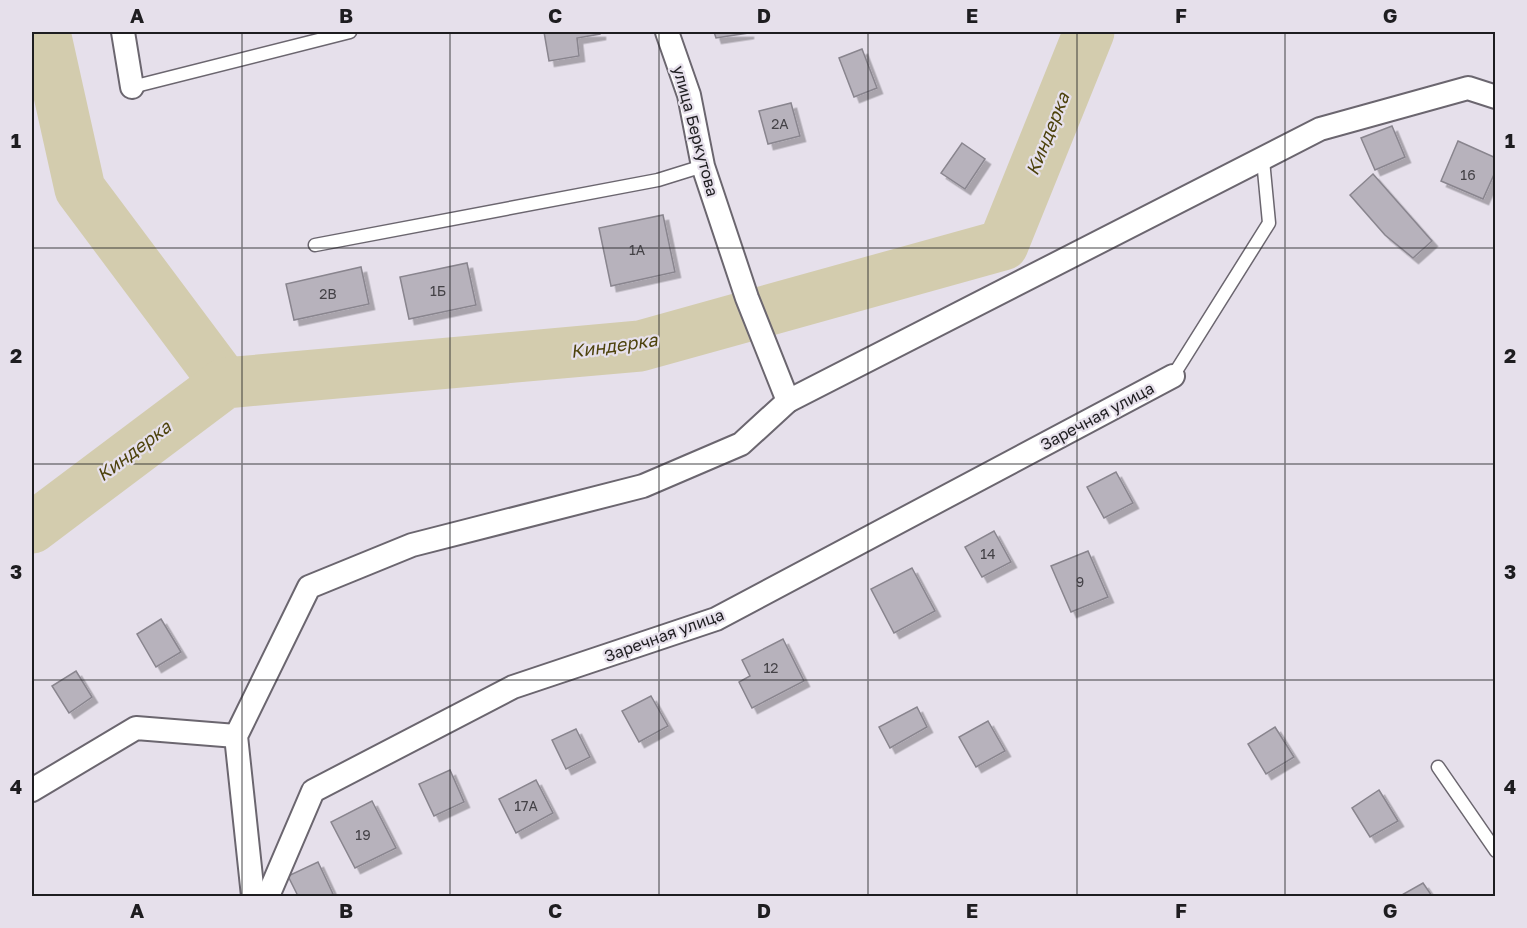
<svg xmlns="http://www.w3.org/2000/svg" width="1527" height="928" viewBox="0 0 1527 928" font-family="'Golos Text',sans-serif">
	<defs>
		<filter id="shadow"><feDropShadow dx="5.5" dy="5.5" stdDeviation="0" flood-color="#0004"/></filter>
	</defs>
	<rect width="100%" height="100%" fill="#e6e0eb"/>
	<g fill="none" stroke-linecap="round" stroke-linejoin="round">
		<g stroke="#d3ccae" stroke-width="51">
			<path d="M45 32 80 189 225 383"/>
			<path d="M32 528 225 383 640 346 1003 245 1089 32"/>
		</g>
	</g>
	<g fill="#b7b2bc" stroke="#89858e" stroke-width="1.5" filter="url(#shadow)">
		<path d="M544 32H600V34L577 38 579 56 549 61Z"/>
		<path d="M714 32H748V33L716 38Z"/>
		<path d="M862 49 877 88 854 97 839 58Z"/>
		<path d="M791 103 800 136 768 144 759 111Z"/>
		<path d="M1392 126 1405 157 1375 170 1361 138Z"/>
		<path d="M1458 141 1496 158V170L1483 199 1441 181Z"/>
		<path d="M962 143 985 159 965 189 941 173Z"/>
		<path d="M1373 174 1432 241 1413 258 1385 235 1350 195Z"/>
		<path d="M663 215 675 272 611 286 599 228Z"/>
		<path d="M467 263 476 305 409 319 400 277Z"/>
		<path d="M361 267 369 304 294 320 286 284Z"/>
		<path d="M1116 472 1133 503 1104 518 1087 487Z"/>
		<path d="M994 531 1011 562 982 577 965 547Z"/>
		<path d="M1088 551 1108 597 1071 612 1051 566Z"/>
		<path d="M912 568 935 611 894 633 871 589Z"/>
		<path d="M161 619 181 652 156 667 137 634Z"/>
		<path d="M783 639 804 681 752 708 739 682 750 676 742 660Z"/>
		<path d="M76 671 92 697 69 713 52 686Z"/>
		<path d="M651 696 668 726 639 742 622 711Z"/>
		<path d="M917 707 927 727 890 748 879 727Z"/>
		<path d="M988 721 1005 751 976 767 959 737Z"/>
		<path d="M1275 727 1294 757 1266 774 1248 744Z"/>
		<path d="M576 729 590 757 566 769 552 740Z"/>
		<path d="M450 770 464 802 434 816 419 784Z"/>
		<path d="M536 780 553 813 516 833 499 799Z"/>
		<path d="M1379 790 1398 821 1370 837 1352 808Z"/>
		<path d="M372 801 396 848 355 868 331 822Z"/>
		<path d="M318 862 333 894 327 896H298L288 876Z"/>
		<path d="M1423 883 1432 896H1400Z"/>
	</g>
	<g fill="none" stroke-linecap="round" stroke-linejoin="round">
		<defs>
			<g id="lane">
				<path d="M132 87 350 32"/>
				<path d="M315 245 658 180 703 166"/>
				<path d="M1173 376 1269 223 1263 160"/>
				<path d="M1438 767 1496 851"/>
			</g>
			<g id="street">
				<path d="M123 32 132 87"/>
				<path d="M667 32 689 95 703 166 747 298 788 401"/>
				<path d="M32 790 136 728 236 736"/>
				<path d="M253 896 236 736 309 587 412 545 643 486 741 444 788 401 1320 129 1468 88 1496 97"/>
				<path d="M268 896 313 791 513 687 716 619 1173 376"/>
			</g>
		</defs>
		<use href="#lane" stroke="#6b666f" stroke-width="15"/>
		<use href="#street" stroke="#6b666f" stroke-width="26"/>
		<use href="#lane" stroke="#fff" stroke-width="12"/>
		<use href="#street" stroke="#fff" stroke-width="22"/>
	</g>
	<path fill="none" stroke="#1e1d20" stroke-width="1.5" stroke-opacity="0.55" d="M242 32V896M450 32V896M659 32V896M868 32V896M1077 32V896M1285 32V896M32 248H1496M32 464H1496M32 680H1496"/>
	<g text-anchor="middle" stroke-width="4.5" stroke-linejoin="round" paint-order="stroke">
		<g font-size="14" fill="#444247">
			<text x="780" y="129">2А</text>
			<text x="1468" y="180">16</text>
			<text x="637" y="255">1А</text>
			<text x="438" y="296">1Б</text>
			<text x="328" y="299">2В</text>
			<text x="988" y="559">14</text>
			<text x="1080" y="587">9</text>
			<text x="771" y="673">12</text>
			<text x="526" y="811">17А</text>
			<text x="363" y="840">19</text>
		</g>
		<g font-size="16" fill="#1e1d20" stroke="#e6e0eb">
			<text transform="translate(696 131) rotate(75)" y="6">улица Беркутова</text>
			<text transform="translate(1097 416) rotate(-28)" y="6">Заречная улица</text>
			<text transform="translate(664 635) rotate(-20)" y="6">Заречная улица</text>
		</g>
		<g font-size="18" font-style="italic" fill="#4d420c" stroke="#e6e0eb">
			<text transform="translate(1048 134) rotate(-68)" y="6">Киндерка</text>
			<text transform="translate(614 346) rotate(-8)" y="6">Киндерка</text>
			<text transform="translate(134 451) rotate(-37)" y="6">Киндерка</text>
		</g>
	</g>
	<rect width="1527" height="928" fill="none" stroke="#e6e0eb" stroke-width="66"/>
	<rect x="33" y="33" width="1461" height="862" fill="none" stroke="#1e1d20" stroke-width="2"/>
	<g font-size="20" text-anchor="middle" font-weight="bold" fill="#1e1d20">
		<text x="137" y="23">A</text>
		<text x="346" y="23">B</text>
		<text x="555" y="23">C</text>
		<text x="764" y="23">D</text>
		<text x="972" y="23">E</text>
		<text x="1181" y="23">F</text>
		<text x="1390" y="23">G</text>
		<text x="16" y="148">1</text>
		<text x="1510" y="148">1</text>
		<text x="16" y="363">2</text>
		<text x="1510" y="363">2</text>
		<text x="16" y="579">3</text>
		<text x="1510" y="579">3</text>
		<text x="16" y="794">4</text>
		<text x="1510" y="794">4</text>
		<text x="137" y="918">A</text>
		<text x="346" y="918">B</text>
		<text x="555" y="918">C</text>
		<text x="764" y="918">D</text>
		<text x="972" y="918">E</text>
		<text x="1181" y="918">F</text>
		<text x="1390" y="918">G</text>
	</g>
</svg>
